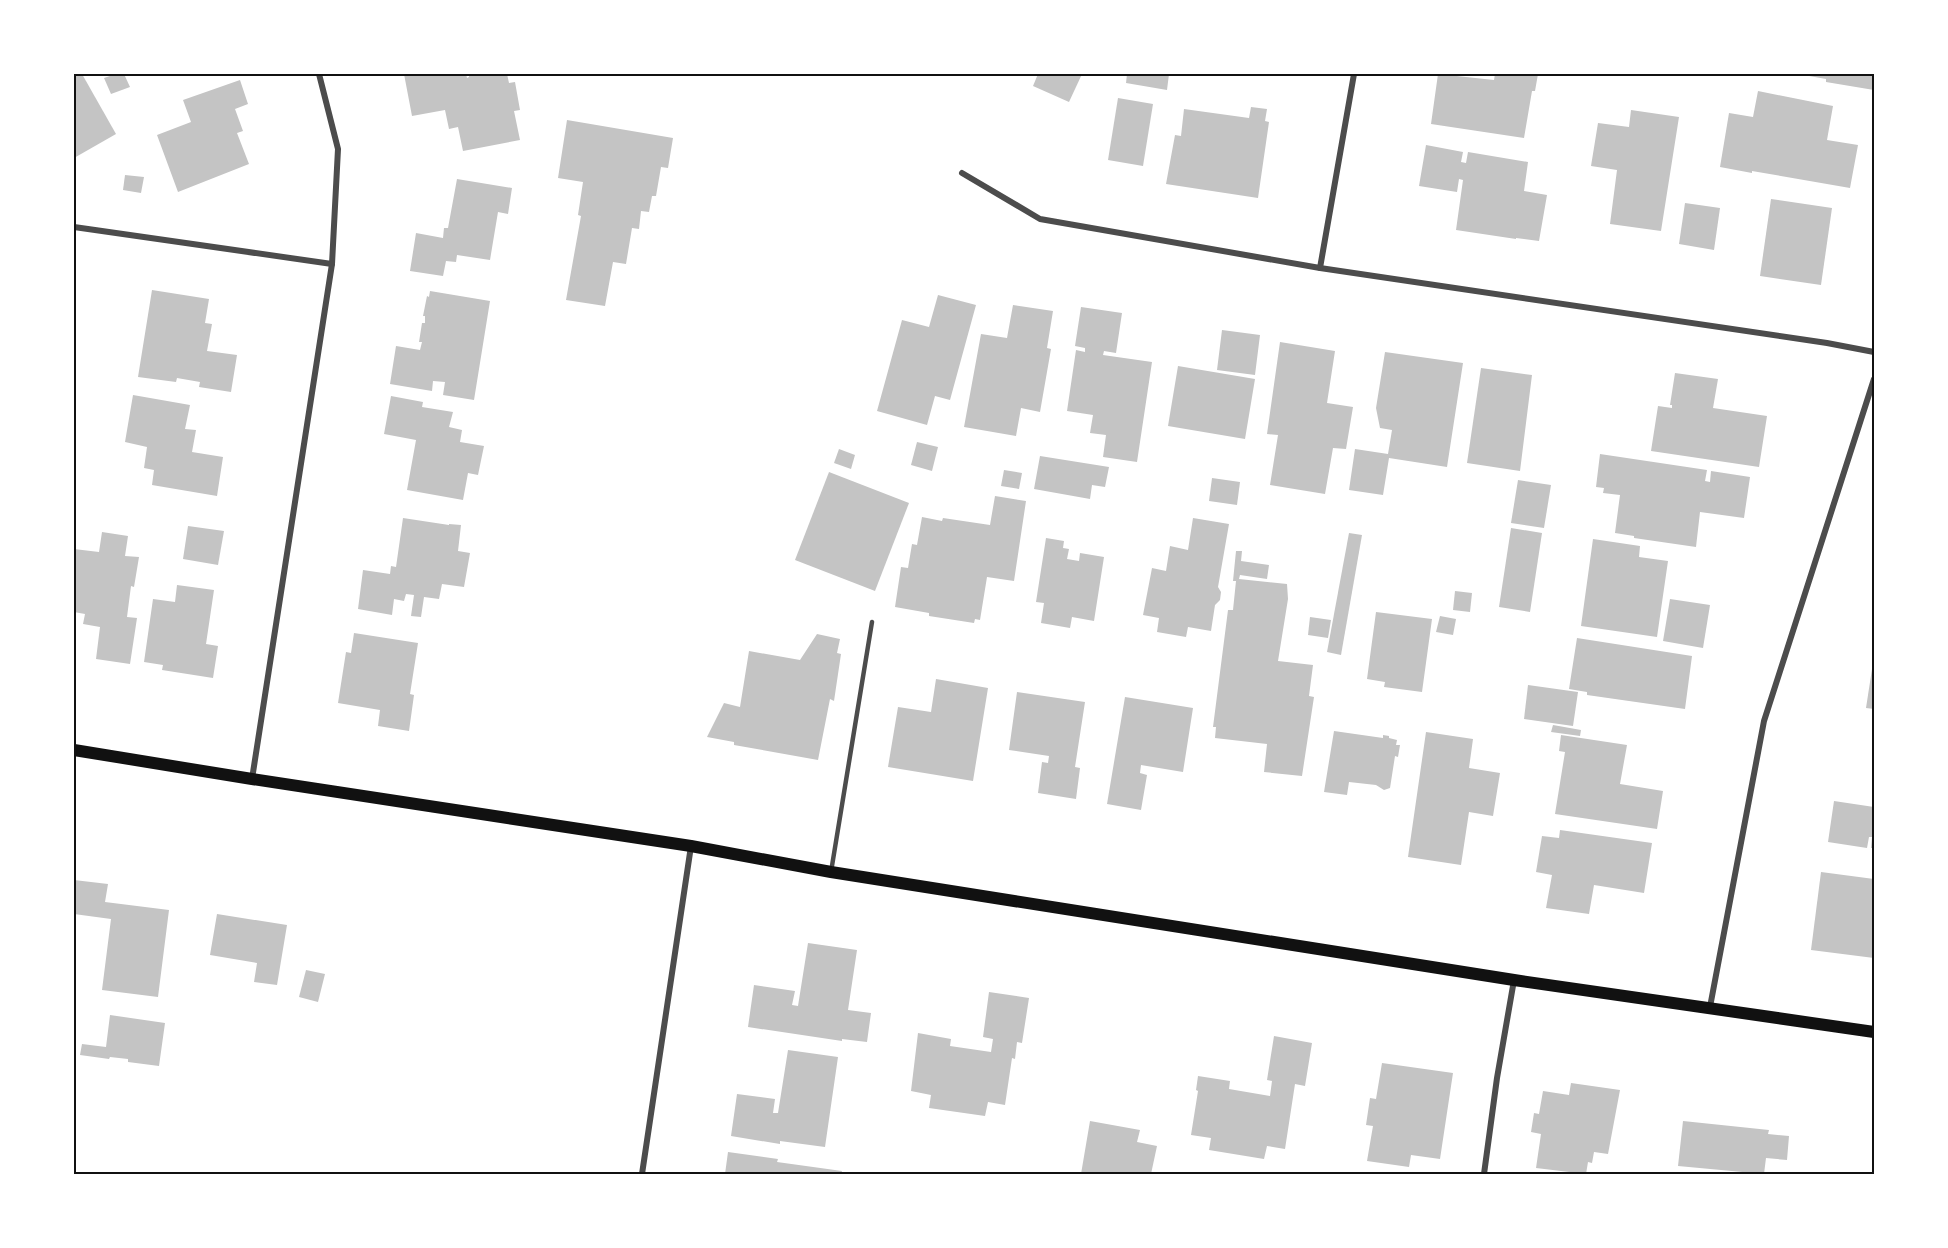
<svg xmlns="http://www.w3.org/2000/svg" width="1948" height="1248" viewBox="0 0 1948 1248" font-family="'Alegreya Sans',sans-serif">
	<rect width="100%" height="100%" fill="#fff"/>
	<g fill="#c4c4c4">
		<path d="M74 74H82L116 134 74 158Z"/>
		<path d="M116 74H124L130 87 111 94 104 78Z"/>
		<path d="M404 74H466L467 78 469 77V74H507L509 83 515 82 520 110 514 111 520 140 463 151 458 127 449 129 445 110 412 116Z"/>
		<path d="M1038 74H1082L1069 102 1033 86Z"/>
		<path d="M1127 74H1169L1167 90 1126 83Z"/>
		<path d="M1438 74 1494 80 1495 74H1538L1535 91H1532L1524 138 1431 124Z"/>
		<path d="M1798 74H1874V90L1826 82V79Z"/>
		<path d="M240 80 248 104 235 109 243 131 237 133 249 164 178 192 157 135 191 122 183 100Z"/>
		<path d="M1758 91 1833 106 1827 140 1858 145 1850 188 1752 171V173L1720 167 1729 113 1753 117Z"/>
		<path d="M1118 98 1153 104 1143 166 1108 160Z"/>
		<path d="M1251 107 1267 109 1265 121 1269 122 1258 198 1166 184 1175 135 1181 136 1184 109 1249 118Z"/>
		<path d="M1631 110 1679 117 1661 231 1610 224 1617 170 1591 166 1598 123 1629 127Z"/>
		<path d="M567 120 673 138 668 168 661 167 656 196H652L649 212 641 211 639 229 632 228 626 264 613 262 605 306 566 300 581 216 578 215 583 182 558 178Z"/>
		<path d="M1426 145 1463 152 1461 162 1466 163 1468 152 1528 162 1524 191 1547 195 1539 241 1516 238V239L1456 230 1463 180 1459 179 1457 192 1419 186Z"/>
		<path d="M125 175 144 177 141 193 123 190Z"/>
		<path d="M457 179 512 188 508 214 498 212 490 260 457 255 456 262 446 261 443 276 410 271 416 233 443 238 444 228H448Z"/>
		<path d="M1771 199 1832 208 1821 285 1760 276Z"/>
		<path d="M1685 203 1720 208 1714 250 1679 244Z"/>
		<path d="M152 290 209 299 205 323 212 324 207 351 237 355 231 392 199 387 200 382 177 378 176 382 138 377Z"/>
		<path d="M430 291 490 301 474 400 443 395 445 382 433 381 432 391 390 384 396 346 420 350 422 342H419L422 323H425V316H423L427 296 429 297Z"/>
		<path d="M938 295 976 305 950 400 935 396 927 425 877 411 902 320 929 327Z"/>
		<path d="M1013 305 1053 311 1047 348 1051 349 1040 412 1021 408 1016 436 964 427 981 334 1007 338Z"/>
		<path d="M1081 307 1122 313 1116 353 1104 351 1103 355 1152 362 1137 462 1103 457 1106 435 1090 433 1093 415 1067 411 1076 350 1085 352V348L1075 346Z"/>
		<path d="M1222 330 1260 335 1255 375 1217 370Z"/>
		<path d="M1280 342 1335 351 1327 403 1353 407 1346 449 1333 448 1325 494 1270 485 1278 435 1267 434Z"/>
		<path d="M1385 352 1463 363 1447 467 1389 458 1383 495 1349 490 1355 449 1388 454 1392 430 1380 428 1376 408Z"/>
		<path d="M1178 366 1255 379 1245 439 1168 426Z"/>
		<path d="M1481 368 1532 375 1520 471 1467 463Z"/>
		<path d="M1675 373 1718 379 1713 408 1767 416 1759 467 1651 451 1658 406 1672 408V405H1670Z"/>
		<path d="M133 395 190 405 185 429 196 430 192 452 223 457 217 496 152 485 154 470 144 468 147 447 125 442Z"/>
		<path d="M391 396 423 402 422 407 453 412 449 427 462 430 460 442 484 446 478 475 468 473 463 500 407 490 416 440 384 434Z"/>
		<path d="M917 442 938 447 932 471 911 465Z"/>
		<path d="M839 449 855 455 851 469 834 463Z"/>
		<path d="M1600 454 1707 470 1705 481 1710 482 1711 471 1750 477 1744 518 1700 512 1696 547 1634 538V536L1615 533 1620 495 1603 493 1604 488 1596 487Z"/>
		<path d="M1040 456 1109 467 1105 487 1092 485 1090 499 1034 489Z"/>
		<path d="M1004 470 1022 473 1019 489 1001 486Z"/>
		<path d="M829 472 909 503 875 591 795 560Z"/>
		<path d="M1212 478 1240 482 1237 505 1209 501Z"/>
		<path d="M1518 480 1551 485 1544 528 1511 523Z"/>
		<path d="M995 496 1026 501 1014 581 987 577 980 620 975 619 974 623 929 616V613L895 607 901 567 908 568 912 544 917 545 922 517 942 521 943 518 990 525Z"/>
		<path d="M403 518 449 525V524L461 525 458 551 470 553 464 587 442 584 439 599 424 597 421 617 411 616 414 595 406 594 404 601 394 599 392 615 358 609 363 570 390 574 391 566 396 567Z"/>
		<path d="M1193 518 1229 524 1218 587 1221 592 1220 600 1215 605 1211 631 1188 627 1186 637 1157 632 1159 618 1143 615 1152 568 1166 571 1170 546 1188 550Z"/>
		<path d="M188 526 224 531 218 565 183 559Z"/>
		<path d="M1511 528 1542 533 1530 612 1499 607Z"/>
		<path d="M102 532 128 536 125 556 139 557 134 587 131 586 127 617 137 618 130 664 96 659 100 627 83 624 85 614 74 612V549L99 552Z"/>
		<path d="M1349 533 1362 535 1341 655 1327 652Z"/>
		<path d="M1046 538 1064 541 1063 548 1069 549 1067 559 1079 561 1080 553 1104 557 1094 621 1072 617 1070 628 1041 623 1044 603 1036 602Z"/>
		<path d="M1593 539 1640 546 1639 557 1668 561 1657 637 1581 626Z"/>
		<path d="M1236 551H1242L1241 561 1269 565 1267 579 1240 575 1239 579 1287 584 1288 599 1278 661 1313 665 1309 696 1314 697 1302 776 1264 772 1267 744 1215 738 1216 727H1213L1228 610H1233L1236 581H1233Z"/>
		<path d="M177 585 214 590 206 644 218 646 213 678 162 670 163 665 144 662 153 599 175 602Z"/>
		<path d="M1455 591 1472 593 1470 612 1453 610Z"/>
		<path d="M1670 599 1710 605 1703 648 1663 641Z"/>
		<path d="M1376 612 1432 619 1422 692 1384 687 1385 682 1367 679Z"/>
		<path d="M1440 616 1456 619 1453 635 1436 632Z"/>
		<path d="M1310 617 1331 620 1328 638 1308 635Z"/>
		<path d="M354 633 418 643 410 694 414 695 409 731 378 726 380 710 338 703 346 652 351 653Z"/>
		<path d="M817 634 840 639 837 653 841 654 834 701 830 699 818 760 734 745V742L707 737 724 703 740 707 749 651 800 660Z"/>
		<path d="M1577 638 1692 656 1685 709 1587 695V692L1569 689Z"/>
		<path d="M1872 669H1874V709L1866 708Z"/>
		<path d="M936 679 988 688 973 781 888 767 898 707 931 712Z"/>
		<path d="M1528 685 1578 692 1573 726 1524 719Z"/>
		<path d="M1017 692 1085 702 1075 767 1080 768 1076 799 1038 793 1042 762 1048 763 1049 756 1009 750Z"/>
		<path d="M1125 697 1193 708 1183 772 1141 765 1140 773 1147 775 1141 810 1107 804Z"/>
		<path d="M1553 725 1581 730 1580 736 1551 732Z"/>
		<path d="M1334 731 1383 738V735L1389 736V738L1397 740 1396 745H1400L1398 757 1395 756 1390 788 1384 790 1376 785 1349 782 1347 795 1324 792Z"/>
		<path d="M1426 732 1473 739 1469 768 1500 773 1493 816 1469 812 1461 865 1408 857Z"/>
		<path d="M1561 735 1627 745 1620 784 1663 791 1657 829 1555 814 1565 752 1559 751Z"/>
		<path d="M1834 801 1874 807 1872 819 1874 820V848H1871L1872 837H1869L1867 848 1828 842Z"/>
		<path d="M1560 830 1652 843 1644 893 1594 885 1589 914 1546 908 1552 875 1536 872 1542 836 1559 838Z"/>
		<path d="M1821 872 1874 879V958L1811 950Z"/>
		<path d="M74 880 108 884 105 902 169 910 158 997 102 990 111 919 74 914Z"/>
		<path d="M217 914 287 925 277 985 254 982 257 963 210 955Z"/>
		<path d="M808 943 857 950 848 1010 871 1013 867 1042 842 1039V1041L748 1027 754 985 795 991 792 1005 798 1006Z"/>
		<path d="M306 970 325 974 318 1002 299 997Z"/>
		<path d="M989 992 1029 998 1022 1043 1017 1042 1015 1059 1012 1058 1005 1105 988 1102 985 1116 929 1108 931 1095 911 1091 918 1033 951 1039 950 1046 991 1052 993 1039 983 1037Z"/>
		<path d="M110 1015 165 1023 159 1066 128 1062V1059L110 1057 109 1059 80 1055 82 1044 106 1047Z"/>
		<path d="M1274 1036 1312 1043 1305 1086 1295 1084 1285 1149 1267 1146 1264 1159 1209 1150 1211 1138 1191 1135 1198 1091 1196 1090 1198 1076 1230 1081 1229 1089 1270 1096 1272 1081 1267 1080Z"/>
		<path d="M788 1050 838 1057 825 1147 780 1141V1144L731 1136 737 1094 775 1099 773 1113H778Z"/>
		<path d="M1382 1063 1453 1073 1440 1159 1411 1155 1409 1167 1367 1161 1373 1126 1366 1125 1370 1098 1376 1099Z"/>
		<path d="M1571 1083 1620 1090 1608 1154 1594 1152 1592 1163 1588 1162 1586 1174 1536 1168 1541 1134 1531 1132 1534 1113 1539 1114 1543 1091 1569 1095Z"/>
		<path d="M1090 1121 1140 1130 1137 1142 1157 1146 1151 1174H1081Z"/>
		<path d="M1683 1121 1769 1130 1768 1134 1789 1136 1787 1160 1766 1158 1764 1174 1678 1166Z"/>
		<path d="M728 1152 778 1159 777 1162 842 1171 841 1174H725Z"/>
	</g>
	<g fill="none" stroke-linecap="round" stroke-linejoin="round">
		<path stroke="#4c4c4c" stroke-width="4.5" d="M831 872 872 622"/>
		<g stroke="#4c4c4c" stroke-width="6">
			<path d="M962 173 1040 219 1320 268 1827 343 1874 352"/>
			<path d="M74 227 332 264"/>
			<path d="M1320 268 1354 74"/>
			<path d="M252 779 332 264 338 149 319 74"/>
			<path d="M1710 1007 1764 721 1874 379"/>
			<path d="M642 1174 691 846"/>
			<path d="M1484 1174 1497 1078 1514 980"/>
		</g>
		<path stroke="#111" stroke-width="12" d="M74 750 252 779 691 846 831 872 1514 980 1874 1032"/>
	</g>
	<rect width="1948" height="1248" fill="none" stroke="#ffffff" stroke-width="150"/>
	<rect x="75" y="75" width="1798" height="1098" fill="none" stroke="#111" stroke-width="2"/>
</svg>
